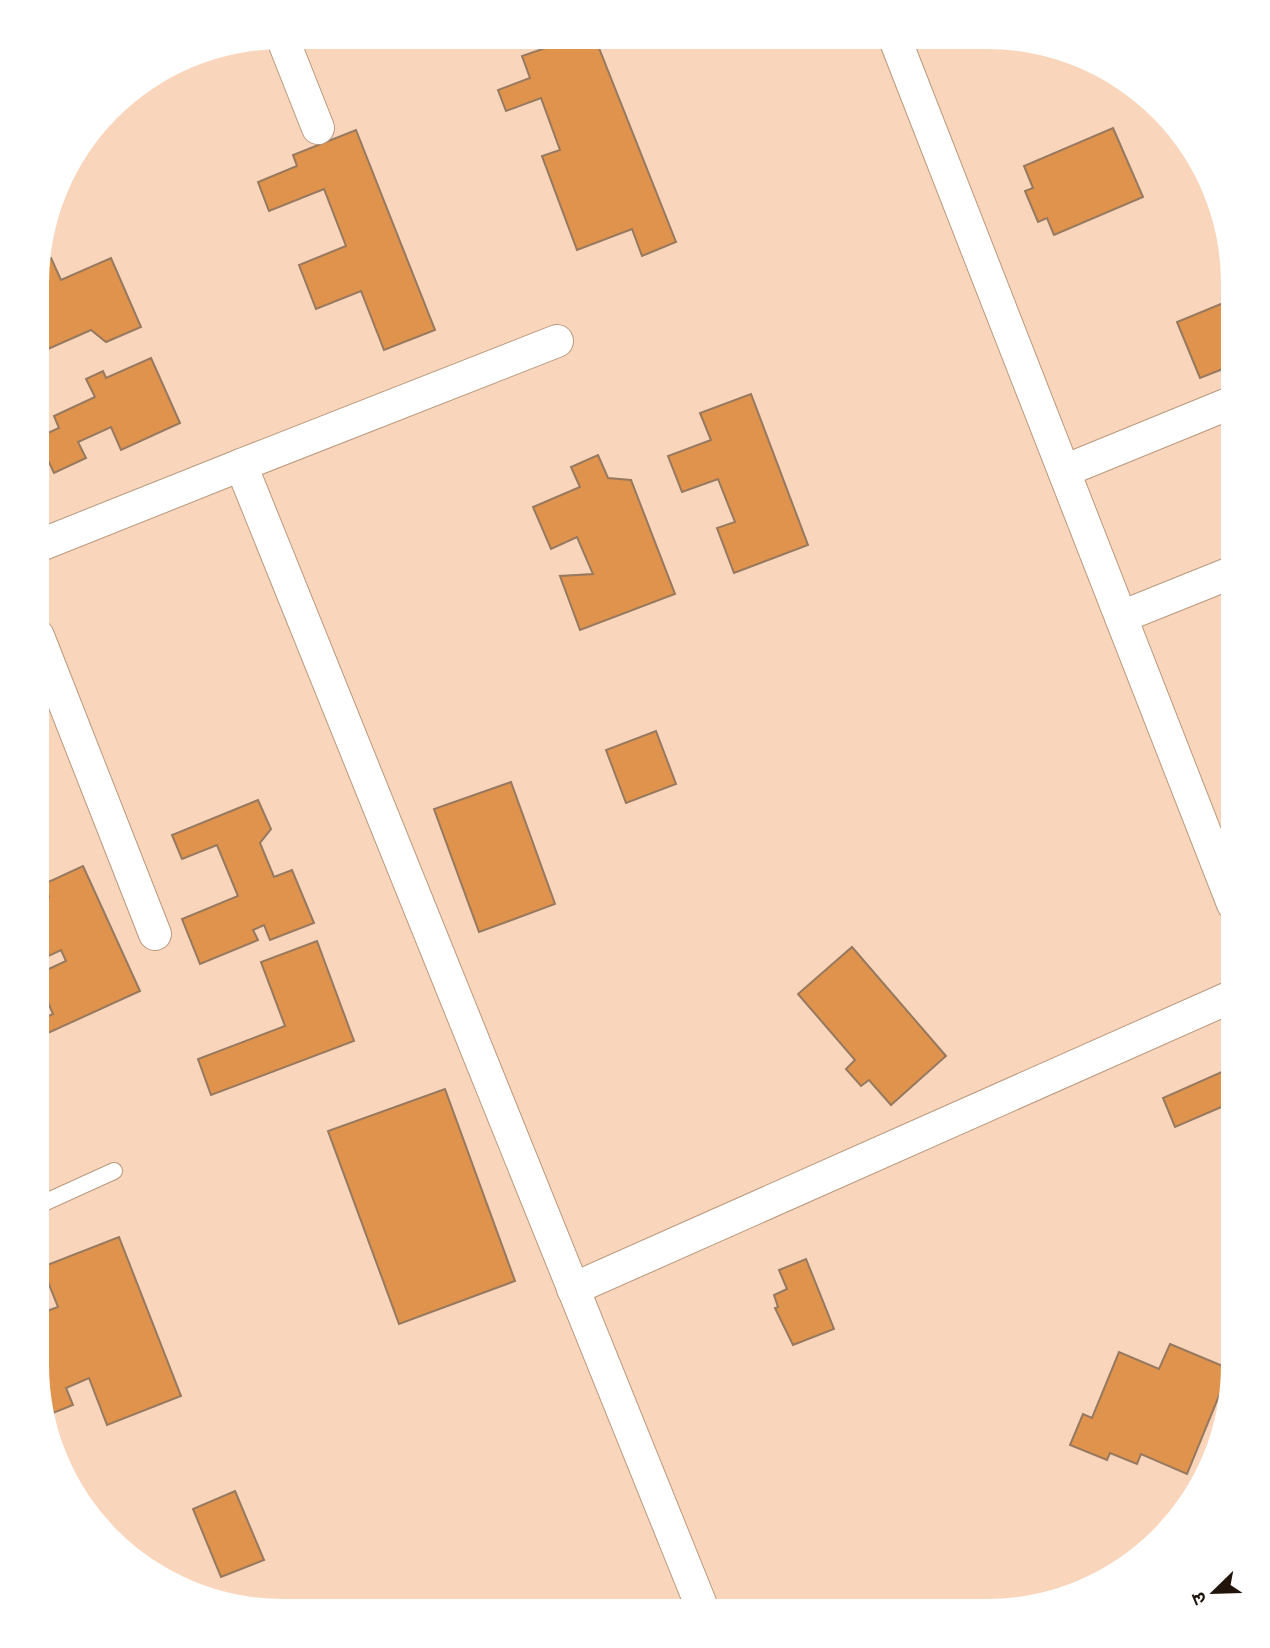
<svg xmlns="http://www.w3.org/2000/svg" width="1270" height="1648" viewBox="0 0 1270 1648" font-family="'Playfair Display','Noto Sans Devanagari',serif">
	<rect width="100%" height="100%" fill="#f9d6bb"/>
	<g fill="#df934c" stroke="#97795f" stroke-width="2">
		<path d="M574 38H595L676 242 642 256 632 229 577 250 542 156 560 150 541 98 506 111 498 90 530 78 522 56Z"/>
		<path d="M1113 128 1143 197 1054 235 1047 218 1038 222 1025 191 1033 188 1024 166Z"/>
		<path d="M356 130 435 330 384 350 361 291 316 309 299 265 346 246 324 189 269 211 258 182 297 166 293 155Z"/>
		<path d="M51 258 61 280 111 258 141 327 106 342 91 330 39 353V263Z"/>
		<path d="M1233 299V365L1200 378 1177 322Z"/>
		<path d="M151 358 180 423 121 450 111 427 78 442 86 458 54 473 39 441V437L59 428 54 416 95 397 86 379 103 371 106 378Z"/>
		<path d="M751 394 808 545 734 573 717 528 735 522 718 479 682 492 668 456 711 440 700 413Z"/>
		<path d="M598 455 608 478 631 480 675 594 580 630 560 576 593 574 577 537 551 549 533 507 580 487 571 467Z"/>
		<path d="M656 731 676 784 626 803 606 750Z"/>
		<path d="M511 782 555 904 479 932 434 809Z"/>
		<path d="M258 800 271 829 260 843 274 877 292 870 314 923 270 940 264 925 253 930 258 940 200 964 182 919 238 896 217 845 182 859 172 835Z"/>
		<path d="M83 866 140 991 37 1038V1021L53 1014 45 995 37 998 38 974 66 961 61 950 38 961V903L49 897 44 884Z"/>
		<path d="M317 941 354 1041 211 1095 198 1059 285 1026 261 962Z"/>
		<path d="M852 947 946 1056 891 1105 869 1080 861 1086 846 1069 855 1060 798 994Z"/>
		<path d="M1233 1067V1102L1175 1127 1163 1098Z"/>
		<path d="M445 1089 515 1281 399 1324 328 1131Z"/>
		<path d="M119 1237 181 1396 107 1425 89 1378 66 1388 73 1405 48 1415 37 1365V1308L39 1314 58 1307 42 1267Z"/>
		<path d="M806 1259 834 1329 793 1345 775 1308 778 1307 774 1295 787 1289 779 1270Z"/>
		<path d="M1170 1344 1230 1369 1187 1474 1141 1454 1137 1464 1110 1453 1107 1460 1070 1445 1083 1414 1092 1418 1119 1352 1159 1369Z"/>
		<path d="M235 1491 264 1560 221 1577 193 1509Z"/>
	</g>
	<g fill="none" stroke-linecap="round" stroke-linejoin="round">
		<defs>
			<path id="lane" d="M37 1206 114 1171"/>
			<g id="street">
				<path d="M282 37 318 128"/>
				<path d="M895 39 1233 904"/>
				<path d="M241 465 557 341"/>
				<path d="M1064 471 1233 402"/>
				<path d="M38 546 241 465 703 1610"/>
				<path d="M1121 617 1233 572"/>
				<path d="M38 636 155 934"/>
				<path d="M573 1289 1233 996"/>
			</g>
		</defs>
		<use href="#lane" stroke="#b9997e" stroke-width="18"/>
		<use href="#street" stroke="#b9997e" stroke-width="34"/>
		<use href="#lane" stroke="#fff" stroke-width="16"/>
		<use href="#street" stroke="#fff" stroke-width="32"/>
	</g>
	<path d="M0 0H1270V1648H0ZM283 49H987A234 234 0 0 1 1221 283V1365A234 234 0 0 1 987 1599H283A234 234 0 0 1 49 1365V283A234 234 0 0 1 283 49Z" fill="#fff" fill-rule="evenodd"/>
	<g transform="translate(1214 1592) rotate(247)" stroke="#ffffff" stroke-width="5" paint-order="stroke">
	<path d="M0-5L12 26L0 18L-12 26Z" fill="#21150b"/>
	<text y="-10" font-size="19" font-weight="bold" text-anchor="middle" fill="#21150b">उ</text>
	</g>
</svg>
